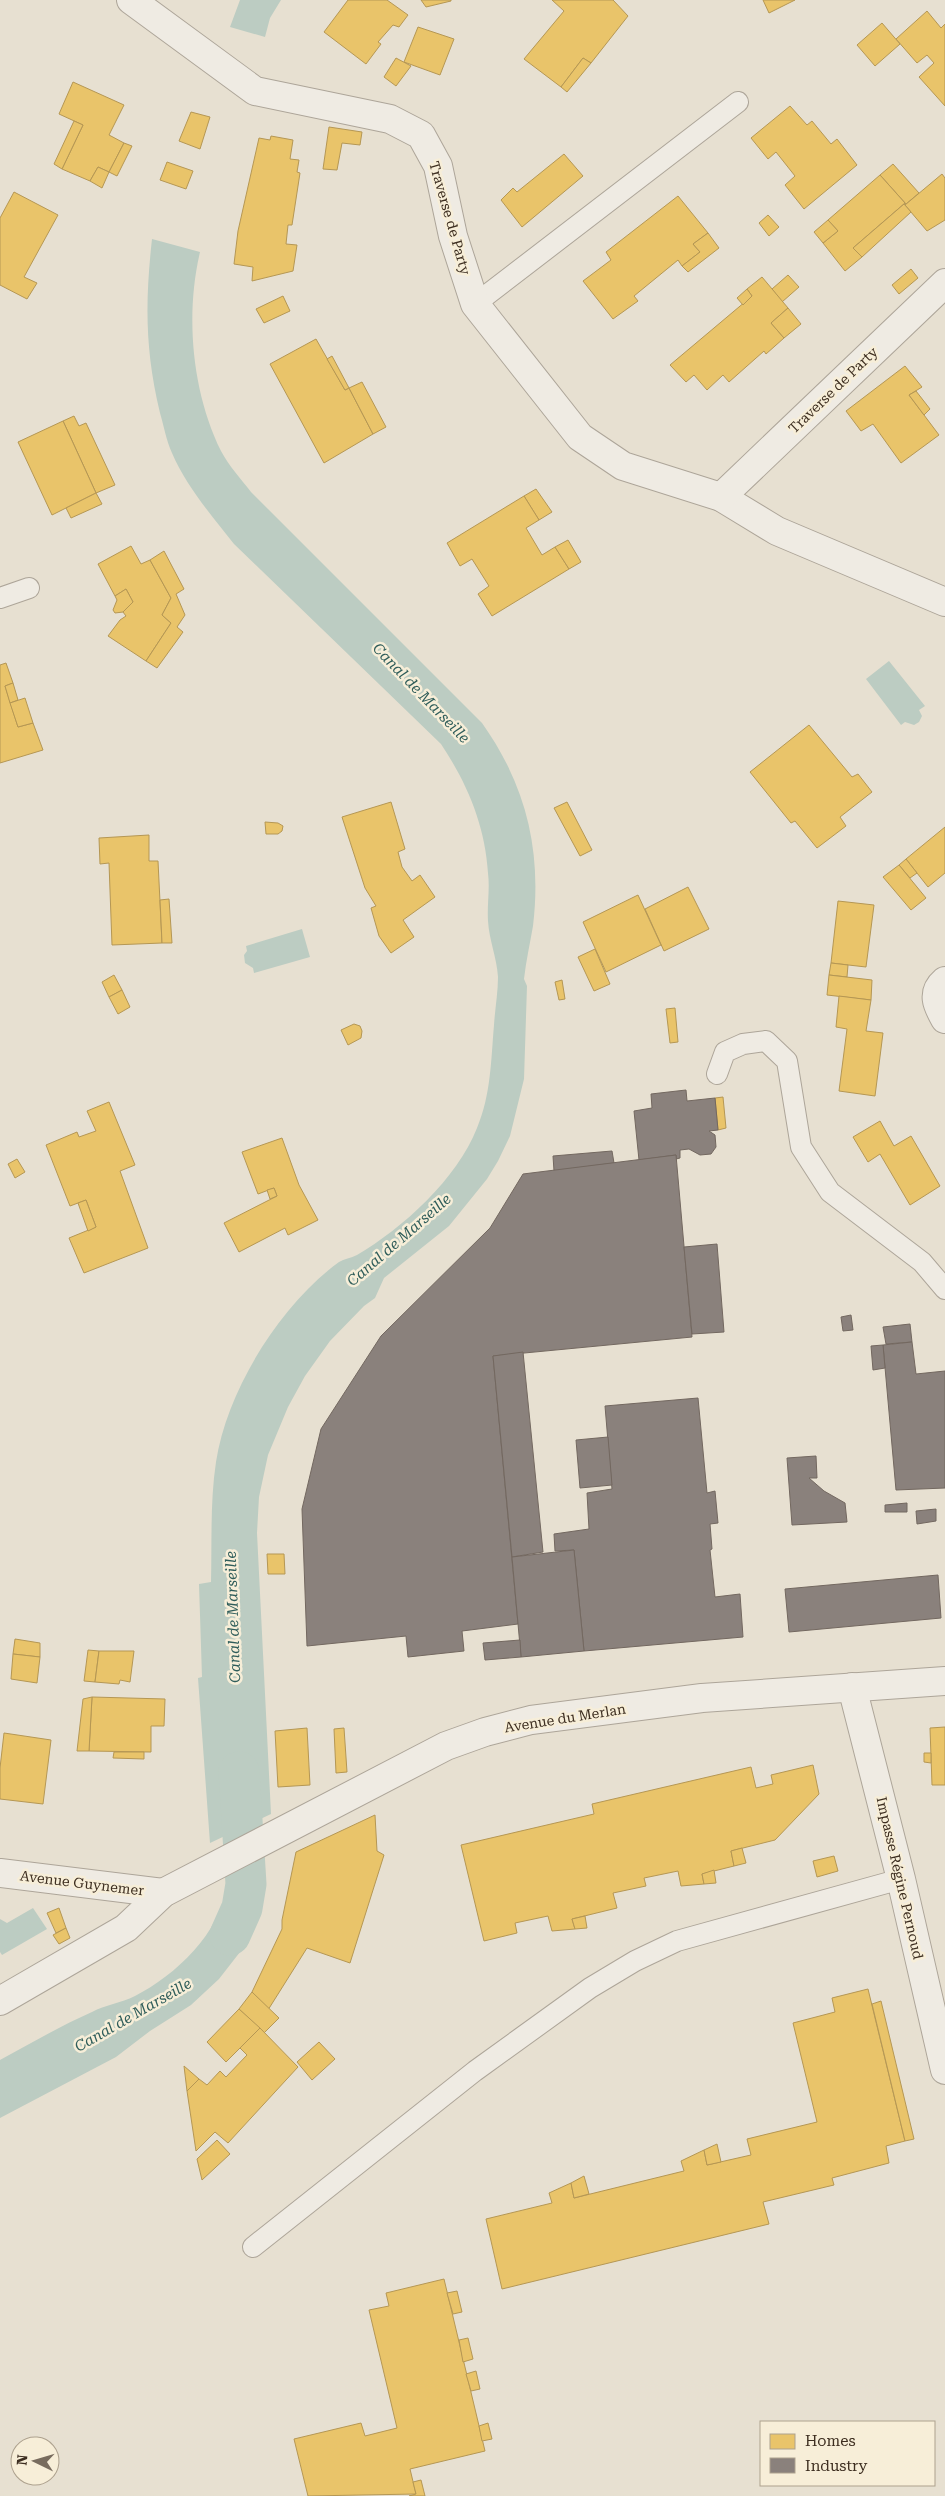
<svg xmlns="http://www.w3.org/2000/svg" width="945" height="2496" viewBox="0 0 945 2496" font-family="'Roboto Serif',serif">
	<rect width="100%" height="100%" fill="#e7e0d1"/>
	<g fill="#bcccc2">
		<path d="M240 0H281L270 18 265 37 230 27Z"/>
		<path d="M152 239 200 252C185 316 192 392 221 451 229 466 241 479 251 492L482 723C526 785 542 850 533 926 530 943 526 961 524 979L527 986 524 1079 510 1136 498 1161 487 1179 449 1226 384 1278 375 1298 364 1306 330 1341 305 1376 288 1407 268 1455 259 1497 257 1533 271 1814 210 1843 198 1678 202 1677 199 1584 211 1582C212 1543 210 1501 216 1462 227 1390 280 1305 339 1262 344 1259 351 1258 357 1255 403 1228 457 1179 477 1128 491 1095 491 1060 494 1025 495 1009 498 993 498 977 497 958 489 940 488 921 487 905 490 889 488 873 485 825 467 783 441 744L234 544C212 516 186 486 172 453 166 440 164 426 160 413 145 351 145 302 152 239Z"/>
		<path d="M889 661 925 706 919 710 922 716 919 722 914 725 905 722 901 725 866 679Z"/>
		<path d="M302 929 310 957 254 973 253 968 245 963 244 955 247 951 246 946Z"/>
		<path d="M264 1878 259 1906 240 1952 219 1979 191 2005 150 2031 116 2057 0 2118V2060C30 2044 60 2026 92 2012 105 2005 121 2003 135 1996 176 1975 220 1933 227 1886Z"/>
		<path d="M33 1908 47 1929 2 1955 0 1952V1919L7 1923Z"/>
	</g>
	<g fill="#e9c46a" stroke="#b59754">
		<path d="M348 0H387L408 15 399 27 393 25 378 42 381 44 366 64 324 32Z"/>
		<path d="M421 0H451V1L426 7Z"/>
		<path d="M552 0H613L628 16 591 63 583 58 561 87 524 59 564 11Z"/>
		<path d="M763 0H795L769 13Z"/>
		<path d="M927 11 941 28 945 24V106L919 77 934 63 927 55 917 63 896 39Z"/>
		<path d="M882 23 900 44 875 66 857 45Z"/>
		<path d="M418 27 454 39 440 75 404 62Z"/>
		<path d="M396 58 411 66 396 86 384 77Z"/>
		<path d="M583 58 591 63 567 92 561 87Z"/>
		<path d="M73 82 124 105 109 135 124 143 109 172 98 167 90 181 62 169 83 125 59 114Z"/>
		<path d="M790 106 807 125 812 121 831 144 837 139 857 165 804 209 785 185 795 176 776 152 768 159 751 138Z"/>
		<path d="M191 112 210 117 200 149 179 141Z"/>
		<path d="M74 121 83 125 62 169 54 164Z"/>
		<path d="M329 127 362 132 360 145 342 143 337 170 323 169Z"/>
		<path d="M271 136 293 140 290 159 299 160 297 172 300 173 292 225H288L286 244 297 245 293 271 252 281 253 267 234 264 238 231 259 138 270 140Z"/>
		<path d="M124 143 132 146 117 176 109 172 102 188 90 181 98 167 109 172Z"/>
		<path d="M564 154 583 176 522 227 501 200 513 188 517 192Z"/>
		<path d="M167 162 193 171 186 189 160 180Z"/>
		<path d="M893 164 919 193 906 204 880 175Z"/>
		<path d="M942 174 945 178V220L927 231 905 205Z"/>
		<path d="M880 175 905 203 853 248 862 257 845 271 823 243 838 231 828 220Z"/>
		<path d="M14 192 58 215 24 277 37 283 27 299 0 285V218Z"/>
		<path d="M678 196 708 233 693 244 700 252 682 266 678 260 634 296 638 301 613 319 583 281 611 260 606 252Z"/>
		<path d="M904 204 911 212 862 257 853 248Z"/>
		<path d="M768 215 779 227 769 236 759 223Z"/>
		<path d="M828 220 838 231 823 243 814 232Z"/>
		<path d="M708 233 719 248 688 272 682 266 700 252 693 244Z"/>
		<path d="M911 269 918 278 899 294 892 285Z"/>
		<path d="M788 275 799 287 782 302 772 289Z"/>
		<path d="M762 277 788 308 771 323 784 338 766 354 764 351 729 382 723 375 707 390 694 375 686 382 670 365 752 296 747 289Z"/>
		<path d="M747 289 752 296 743 305 737 298Z"/>
		<path d="M283 296 290 311 264 323 256 309Z"/>
		<path d="M788 308 801 324 784 338 771 323Z"/>
		<path d="M316 339 345 390 349 388 373 434 324 463 270 364Z"/>
		<path d="M332 356 349 388 345 390 327 359Z"/>
		<path d="M905 366 922 387 909 395 939 435 901 463 873 424 861 431 846 411Z"/>
		<path d="M362 382 386 427 373 434 349 388Z"/>
		<path d="M916 391 930 409 924 415 909 395Z"/>
		<path d="M74 416 79 426 86 423 115 485 96 493 63 421Z"/>
		<path d="M63 421 96 493 52 515 18 442Z"/>
		<path d="M536 489 552 512 539 520 524 496Z"/>
		<path d="M96 493 102 504 71 518 66 508Z"/>
		<path d="M524 496 539 520 526 528 542 555 555 547 569 569 492 616 478 594 489 586 472 559 460 566 447 543Z"/>
		<path d="M568 540 581 562 569 569 555 547Z"/>
		<path d="M131 546 141 564 150 560 171 598 162 615 171 623 146 661 108 636 120 620 126 616 123 612 133 602 126 589 115 596 98 564Z"/>
		<path d="M164 551 184 589 176 594 185 615 177 627 183 632 157 668 146 661 171 623 162 615 171 598 150 560Z"/>
		<path d="M126 589 133 602 123 612 115 613 113 610 117 600 115 596Z"/>
		<path d="M6 663 13 683 5 686 18 727 33 723 43 750 0 763V665Z"/>
		<path d="M13 683 18 700 10 703 5 686Z"/>
		<path d="M25 698 33 723 18 727 10 703Z"/>
		<path d="M809 725 852 777 858 774 872 792 840 817 846 826 817 848 795 821 791 823 750 772Z"/>
		<path d="M391 802 405 849 398 852 402 867 412 881 420 875 435 897 403 920 414 937 391 953 379 936 371 908 376 906 365 888 342 817Z"/>
		<path d="M567 802 592 850 580 856 554 808Z"/>
		<path d="M265 822 278 823 283 826 282 831 278 834H266Z"/>
		<path d="M945 827V873L928 887 906 859Z"/>
		<path d="M149 835V861H158L162 943 112 945 109 863 100 864 99 838Z"/>
		<path d="M906 859 917 873 910 878 899 865Z"/>
		<path d="M899 865 926 898 911 910 883 877Z"/>
		<path d="M688 887 709 929 664 951 645 909Z"/>
		<path d="M638 895 661 945 606 972 583 922Z"/>
		<path d="M169 899 172 943H162L160 900Z"/>
		<path d="M838 901 874 905 866 967 831 963Z"/>
		<path d="M595 949 610 984 594 991 578 957Z"/>
		<path d="M831 963 848 965 847 977 829 975Z"/>
		<path d="M114 975 122 990 109 997 102 982Z"/>
		<path d="M829 975 872 980 871 1000 827 995Z"/>
		<path d="M562 980 565 999 559 1000 555 982Z"/>
		<path d="M122 990 130 1007 118 1014 109 997Z"/>
		<path d="M839 996 871 1000 866 1031 883 1033 875 1096 839 1091 847 1029 836 1027Z"/>
		<path d="M675 1008 678 1042 670 1043 666 1009Z"/>
		<path d="M354 1024 360 1026 362 1031 361 1038 348 1045 341 1030Z"/>
		<path d="M723 1097 726 1128 718 1130 715 1098Z"/>
		<path d="M109 1102 135 1165 120 1171 148 1248 84 1273 69 1238 96 1227 86 1200 70 1206 46 1145 77 1132 79 1137 96 1131 87 1111Z"/>
		<path d="M880 1121 894 1146 911 1136 940 1186 910 1205 880 1154 868 1162 853 1137Z"/>
		<path d="M282 1138 299 1185 318 1220 288 1235 285 1228 239 1252 224 1223 277 1196 274 1188 258 1194 242 1152Z"/>
		<path d="M17 1159 25 1172 15 1178 8 1164Z"/>
		<path d="M274 1188 277 1196 270 1199 267 1190Z"/>
		<path d="M86 1200 96 1227 88 1231 78 1203Z"/>
		<path d="M267 1554H284L285 1574H268Z"/>
		<path d="M15 1639 40 1643V1657L13 1654Z"/>
		<path d="M88 1650 99 1651 95 1682 84 1681Z"/>
		<path d="M99 1651H134L130 1682 120 1680 119 1684 95 1682Z"/>
		<path d="M13 1654 40 1657 37 1683 11 1679Z"/>
		<path d="M92 1697 165 1699 164 1726H151V1752L89 1751Z"/>
		<path d="M92 1697 89 1751H77L83 1699Z"/>
		<path d="M945 1727V1785H932L930 1728Z"/>
		<path d="M307 1728 310 1785 278 1787 275 1731Z"/>
		<path d="M344 1728 347 1772 336 1773 334 1729Z"/>
		<path d="M4 1733 51 1740 43 1804 0 1799V1768Z"/>
		<path d="M114 1752H144V1759L113 1758Z"/>
		<path d="M924 1753H931V1763L924 1762Z"/>
		<path d="M813 1765 819 1794 775 1840 731 1851 734 1866 702 1874 704 1884 681 1886 678 1871 644 1878 646 1886 613 1893 617 1908 572 1919 575 1929 552 1931 548 1916 515 1923 517 1933 484 1941 461 1845 594 1814 592 1804 751 1767 756 1788 773 1784 771 1775Z"/>
		<path d="M375 1815 377 1851 384 1855 350 1963 307 1948 268 2010 252 1992 282 1929V1920L296 1852Z"/>
		<path d="M742 1848 746 1863 734 1866 731 1851Z"/>
		<path d="M834 1856 838 1871 817 1877 813 1861Z"/>
		<path d="M714 1870 716 1883 704 1884 702 1874Z"/>
		<path d="M59 1908 66 1928 56 1933 47 1913Z"/>
		<path d="M585 1916 587 1928 575 1929 572 1919Z"/>
		<path d="M66 1928 70 1938 59 1944 53 1935Z"/>
		<path d="M868 1989 905 2141 886 2146 889 2163 832 2178 834 2185 763 2202 769 2224 502 2289 486 2219 552 2203 549 2193 571 2183 574 2198 684 2171 681 2161 704 2150 707 2165 751 2155 747 2139 817 2122 793 2023 835 2012 832 1998Z"/>
		<path d="M252 1992 279 2018 264 2033 239 2009Z"/>
		<path d="M881 2001 914 2139 905 2141 872 2004Z"/>
		<path d="M239 2009 260 2028 226 2062 207 2042Z"/>
		<path d="M260 2028 298 2067 228 2143 215 2132 196 2151 187 2091 199 2079 207 2085 220 2071 226 2077 247 2055 240 2048Z"/>
		<path d="M319 2042 335 2059 312 2080 297 2062Z"/>
		<path d="M184 2066 199 2079 187 2091Z"/>
		<path d="M217 2140 230 2154 202 2180 197 2159Z"/>
		<path d="M717 2144 721 2162 707 2165 704 2150Z"/>
		<path d="M584 2176 589 2194 574 2198 571 2183Z"/>
		<path d="M444 2279 485 2451 410 2469 416 2494 308 2496 294 2439 361 2423 365 2436 397 2428 369 2310 389 2306 386 2293Z"/>
		<path d="M457 2291 462 2312 453 2314 447 2293Z"/>
		<path d="M468 2338 473 2359 463 2362 459 2340Z"/>
		<path d="M476 2371 480 2389 471 2391 466 2374Z"/>
		<path d="M488 2423 492 2439 482 2441 479 2426Z"/>
		<path d="M421 2480 425 2496H409L416 2494 413 2482Z"/>
	</g>
	<g fill="#8a817c" stroke="#736860">
		<path d="M686 1090 687 1101 715 1098 718 1130 709 1131 715 1135 716 1147 711 1154 700 1155 689 1149 680 1150V1158L676 1159V1155L639 1160 634 1111 652 1108 651 1094Z"/>
		<path d="M612 1151 614 1163 554 1171 553 1156Z"/>
		<path d="M676 1155 692 1337 493 1356 518 1624 462 1631 464 1651 408 1657 406 1636 307 1646 302 1509 321 1429 381 1336 490 1228 523 1174Z"/>
		<path d="M717 1244 724 1332 692 1334 684 1247Z"/>
		<path d="M851 1315 853 1330 843 1331 841 1317Z"/>
		<path d="M910 1324 912 1342 886 1344 883 1327Z"/>
		<path d="M912 1342 916 1374 945 1371V1488L896 1490 883 1345Z"/>
		<path d="M883 1345 885 1368 873 1370 871 1346Z"/>
		<path d="M523 1352 543 1552 512 1557 493 1356Z"/>
		<path d="M698 1398 707 1493 715 1491 718 1523 710 1524 712 1549 710 1550 715 1597 740 1594 743 1637 584 1651 574 1550 555 1551 554 1534 589 1529 587 1493 612 1489 605 1406Z"/>
		<path d="M608 1437 612 1485 580 1488 576 1440Z"/>
		<path d="M816 1456 817 1478H809L824 1491 845 1503 847 1522 792 1525 787 1458Z"/>
		<path d="M907 1503V1512H885V1505Z"/>
		<path d="M936 1509V1521L917 1524 916 1511Z"/>
		<path d="M574 1550 584 1651 521 1657 512 1557Z"/>
		<path d="M938 1575 941 1618 789 1632 785 1589Z"/>
		<path d="M520 1640 521 1657 485 1660 483 1643Z"/>
	</g>
	<g fill="none" stroke-linecap="round" stroke-linejoin="round">
		<path stroke="#bcccc2" stroke-width="41" d="M230 1935 242 1908 246 1884 239 1772"/>
		<defs>
			<g id="lane">
				<path d="M475 304 738 102"/>
				<path d="M0 598 29 588"/>
				<path d="M717 1074 725 1052 743 1044 766 1041 787 1061 801 1147 830 1192 922 1262 945 1289"/>
				<path d="M253 2247 475 2071 590 1988 635 1961 677 1941 901 1879"/>
			</g>
			<g id="street">
				<path d="M131 0 255 91 390 119 421 135 438 166 453 236 475 304 580 437 623 466 721 497 777 531 945 602"/>
				<path d="M721 497 945 283"/>
				<path d="M945 981C931 993 937 1005 945 1019"/>
				<path d="M852 1687 901 1879 945 2070"/>
				<path d="M0 1873 163 1893"/>
				<path d="M0 2001 126 1928 163 1893 446 1746 485 1732 531 1720 702 1698 945 1681"/>
			</g>
		</defs>
		<use href="#lane" stroke="#ada599" stroke-width="22"/>
		<use href="#street" stroke="#ada599" stroke-width="30"/>
		<use href="#lane" stroke="#efebe3" stroke-width="20"/>
		<use href="#street" stroke="#efebe3" stroke-width="28"/>
	</g>
	<g text-anchor="middle" stroke-width="5" stroke-linejoin="round" paint-order="stroke">
		<g font-size="14" fill="#3d2e20" stroke="#f7eed8">
			<text transform="translate(450 218) rotate(74)" y="5">Traverse de Party</text>
			<text transform="translate(833 390) rotate(-44)" y="5">Traverse de Party</text>
			<text transform="translate(565 1718) rotate(-9)" y="5">Avenue du Merlan</text>
			<text transform="translate(900 1878) rotate(77)" y="5">Impasse Régine Pernoud</text>
			<text transform="translate(82 1883) rotate(7)" y="5">Avenue Guynemer</text>
		</g>
		<g font-size="15" font-style="italic" fill="#2f5d5a" stroke="#f7eed8">
			<text transform="translate(421 693) rotate(46)" y="5">Canal de Marseille</text>
			<text transform="translate(399 1240) rotate(-41)" y="5">Canal de Marseille</text>
			<text transform="translate(233 1617) rotate(-92)" y="5">Canal de Marseille</text>
			<text transform="translate(133 2015) rotate(-30)" y="5">Canal de Marseille</text>
		</g>
	</g>
	<rect x="760" y="2421" width="175" height="65" fill="#f7eed8" stroke="#ada18e"/>
	<rect x="770" y="2434" width="25" height="15" fill="#e9c46a" stroke="#ada18e"/>
	<text x="805" y="2446" font-size="15" fill="#3d2e20">Homes</text>
	<rect x="770" y="2458" width="25" height="15" fill="#8a817c" stroke="#ada18e"/>
	<text x="805" y="2471" font-size="15" fill="#3d2e20">Industry</text>
	<g transform="translate(35 2461) rotate(275)"><circle r="24" fill="#f7eed8" stroke="#ada18e"/>
	<path d="M0-4L9 19L0 12L-9 19Z" fill="#786c5e"/>
	<text y="-8" font-size="14" font-weight="bold" text-anchor="middle" fill="#3d2e20">N</text>
	</g>
</svg>
